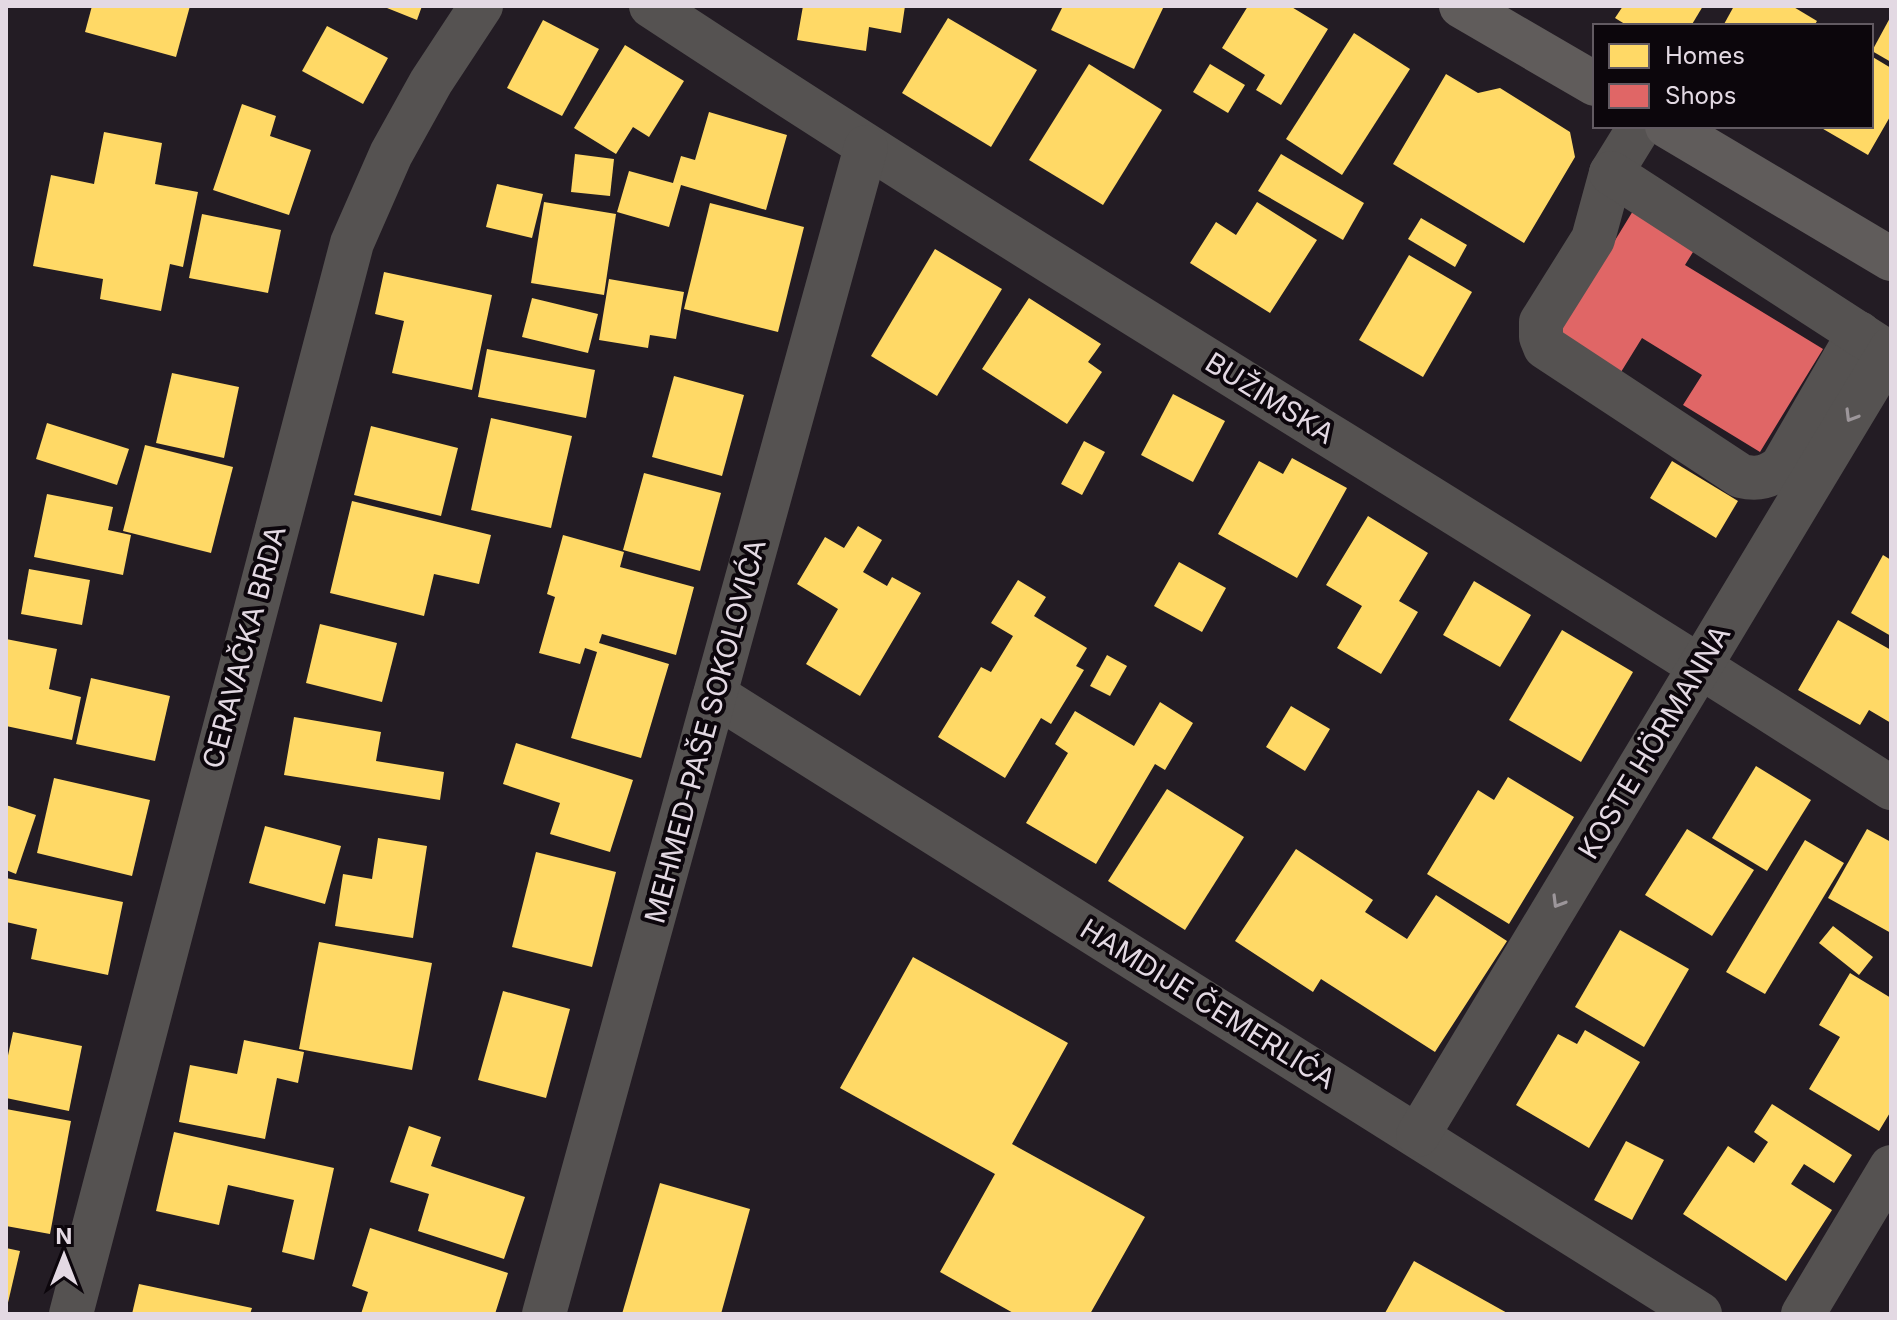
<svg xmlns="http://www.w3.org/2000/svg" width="1897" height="1320" viewBox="0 0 1897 1320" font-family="Inter,sans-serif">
	<rect width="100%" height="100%" fill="#231c24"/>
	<g fill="#ffd966">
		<path d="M92 6H190L176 57 85 32Z"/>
		<path d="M382 6H422L417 20Z"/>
		<path d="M803 6H905L901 33 869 27 866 51 797 40Z"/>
		<path d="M1063 6H1164L1134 69 1051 30Z"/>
		<path d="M1248 6H1290L1328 29 1281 105 1256 90 1265 75 1222 48Z"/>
		<path d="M1623 6H1703L1691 26H1628L1615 18Z"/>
		<path d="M1734 6H1792L1817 21 1814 26H1723Z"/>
		<path d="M1891 16V62L1872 51Z"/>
		<path d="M948 18 1037 70 991 147 902 93Z"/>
		<path d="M543 20 599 49 562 116 507 88Z"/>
		<path d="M327 26 388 58 363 104 302 71Z"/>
		<path d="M1354 33 1410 69 1342 175 1286 139Z"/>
		<path d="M625 45 684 81 649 137 633 127 616 154 574 128Z"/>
		<path d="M1871 56 1891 68V115L1868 155 1818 126H1871Z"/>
		<path d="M1089 64 1162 110 1103 205 1029 160Z"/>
		<path d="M1210 64 1245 85 1228 113 1193 92Z"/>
		<path d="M1446 74 1478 93 1500 88 1570 132 1575 157 1524 243 1393 164Z"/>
		<path d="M242 104 276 116 270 136 311 150 289 215 213 190Z"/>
		<path d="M709 112 787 135 766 210 681 185 669 227 617 212 629 171 673 183 681 156 695 160Z"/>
		<path d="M104 132 162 143 155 184 198 192 183 267 170 264 161 311 100 299 103 279 33 266 51 175 94 184Z"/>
		<path d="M575 154 614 159 610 196 571 192Z"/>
		<path d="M1281 154 1364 203 1343 240 1258 191Z"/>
		<path d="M497 184 543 194 532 238 486 227Z"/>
		<path d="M544 202 616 214 604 295 531 283Z"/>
		<path d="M1257 202 1317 240 1270 313 1190 263 1216 222 1236 235Z"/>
		<path d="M710 203 804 227 778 332 684 309Z"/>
		<path d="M202 214 281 230 268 293 189 278Z"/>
		<path d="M1421 218 1467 245 1455 267 1408 239Z"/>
		<path d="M935 249 1002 289 937 396 871 356Z"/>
		<path d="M1409 255 1472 292 1423 377 1359 340Z"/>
		<path d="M384 272 492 295 472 390 392 373 404 321 375 314Z"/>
		<path d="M609 279 684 292 676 339 650 335 648 348 599 340Z"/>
		<path d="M532 298 598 314 588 353 522 337Z"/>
		<path d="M1029 298 1101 344 1088 362 1102 372 1067 424 982 369Z"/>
		<path d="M487 349 595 370 586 418 478 397Z"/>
		<path d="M172 373 239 387 224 458 156 443Z"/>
		<path d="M674 376 744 395 722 476 652 457Z"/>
		<path d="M1173 394 1225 421 1193 482 1141 455Z"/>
		<path d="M491 418 572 436 551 528 471 510Z"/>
		<path d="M47 423 129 449 117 485 36 459Z"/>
		<path d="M371 426 458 448 441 516 354 495Z"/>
		<path d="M1084 441 1105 452 1082 495 1061 484Z"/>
		<path d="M145 445 233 467 211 553 123 531Z"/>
		<path d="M1292 458 1347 488 1297 578 1218 534 1259 461 1283 474Z"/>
		<path d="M1672 461 1738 501 1716 538 1650 498Z"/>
		<path d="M644 473 721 493 700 571 623 550Z"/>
		<path d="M47 494 113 507 108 530 131 535 123 575 34 557Z"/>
		<path d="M352 501 491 535 479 584 434 574 424 616 330 593Z"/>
		<path d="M1368 516 1428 553 1399 601 1418 612 1381 674 1337 648 1362 606 1326 585Z"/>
		<path d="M858 526 882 540 863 572 887 586 892 577 921 593 860 696 806 664 838 609 797 584 825 537 844 548Z"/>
		<path d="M563 535 624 552 620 567 694 587 676 655 602 634 599 643 669 664 641 758 571 738 597 652 585 648 580 664 539 653 555 597 547 594Z"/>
		<path d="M1883 555 1891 560V636L1851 613Z"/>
		<path d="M1179 562 1226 588 1202 632 1154 606Z"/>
		<path d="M29 569 90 580 82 625 21 614Z"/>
		<path d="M1018 580 1046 597 1034 616 1087 648 1076 666 1084 670 1051 724 1041 718 1005 778 938 737 981 667 991 672 1013 636 991 623Z"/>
		<path d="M1474 581 1531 615 1500 667 1443 635Z"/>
		<path d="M1838 620 1891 650V723L1869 710 1860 725 1798 690Z"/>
		<path d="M320 624 397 643 382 702 306 683Z"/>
		<path d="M1562 630 1633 672 1581 762 1509 720Z"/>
		<path d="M6 639 57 649 49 689 81 697 72 740 6 726Z"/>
		<path d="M1107 655 1127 666 1110 696 1090 686Z"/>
		<path d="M91 678 170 696 155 761 76 744Z"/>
		<path d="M1160 702 1193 723 1165 770 1155 764 1096 864 1026 823 1068 753 1055 744 1075 711 1134 746Z"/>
		<path d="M1291 706 1330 729 1305 771 1266 747Z"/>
		<path d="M294 717 381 732 376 761 444 772 440 800 284 775Z"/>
		<path d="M516 743 633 780 610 852 550 834 560 803 503 784Z"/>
		<path d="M1756 766 1811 800 1767 871 1712 838Z"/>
		<path d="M1508 777 1574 817 1509 924 1427 874 1478 790 1494 800Z"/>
		<path d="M54 778 150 800 132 876 37 853Z"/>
		<path d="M1167 789 1244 837 1185 930 1108 881Z"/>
		<path d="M6 805 36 815 16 874 6 870Z"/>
		<path d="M265 826 341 846 325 904 249 883Z"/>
		<path d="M1687 829 1754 870 1712 936 1645 895Z"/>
		<path d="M1867 829 1891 842V933L1828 898Z"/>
		<path d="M378 838 427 846 413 938 335 926 343 874 372 879Z"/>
		<path d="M1805 840 1844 863 1765 994 1726 972Z"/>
		<path d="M1296 849 1373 900 1365 912 1407 939 1436 895 1507 941 1435 1052 1321 979 1313 992 1235 941Z"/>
		<path d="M536 852 616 872 592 967 512 947Z"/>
		<path d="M6 878 123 902 108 975 31 959 37 929 6 922Z"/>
		<path d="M1833 926 1873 957 1859 975 1819 943Z"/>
		<path d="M1620 930 1689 969 1644 1047 1575 1007Z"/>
		<path d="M319 942 432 963 412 1070 299 1049Z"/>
		<path d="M913 957 1068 1043 1012 1144 1145 1217 1090 1314H1015L940 1272 995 1174 840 1088Z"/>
		<path d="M1850 973 1891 998V1111L1879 1131 1809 1089 1840 1037 1819 1025Z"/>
		<path d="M503 991 570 1009 546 1098 478 1080Z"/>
		<path d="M1585 1030 1640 1062 1589 1148 1516 1105 1558 1034 1577 1044Z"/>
		<path d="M13 1032 82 1046 69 1111 6 1098V1065Z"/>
		<path d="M244 1040 304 1052 298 1083 277 1078 265 1139 179 1122 190 1065 237 1074Z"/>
		<path d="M1772 1104 1852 1155 1834 1183 1804 1164 1791 1184 1832 1210 1786 1281 1683 1214 1728 1146 1754 1163 1768 1142 1754 1132Z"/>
		<path d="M6 1109 71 1121 50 1234 6 1226Z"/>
		<path d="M409 1126 441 1137 431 1166 525 1197 504 1259 418 1231 429 1194 390 1182Z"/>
		<path d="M174 1132 334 1168 314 1260 282 1252 294 1200 228 1185 219 1225 156 1211Z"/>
		<path d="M1626 1141 1664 1160 1632 1220 1594 1200Z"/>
		<path d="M660 1183 750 1209 721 1314H622Z"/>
		<path d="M370 1228 508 1273 495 1314H361L368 1292 352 1286Z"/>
		<path d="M6 1248 20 1251 7 1307H6Z"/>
		<path d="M1414 1261 1509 1314 1385 1313Z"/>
		<path d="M139 1284 252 1308 250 1314H132Z"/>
	</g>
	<path fill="#e06666" d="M1639 201 1701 239 1685 265 1823 349 1760 452 1683 405 1702 375 1642 338 1621 372 1558 334Z"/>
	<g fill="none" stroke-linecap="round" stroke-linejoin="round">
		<g stroke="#555251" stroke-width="44">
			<path d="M651 6C1059 275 1480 523 1891 788"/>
			<path d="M1640 126 1611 173 1593 239 1541 322V337L1545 347 1741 476C1758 480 1769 477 1782 466L1859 333"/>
			<path d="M1611 173 1881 348"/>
			<path d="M715 695 1700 1314"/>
			<path d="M1418 1135 1891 349"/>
			<path d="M71 1314 352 243 391 154 431 82 481 6"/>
			<path d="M544 1314 866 147"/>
			<path d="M1803 1314 1891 1167"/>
		</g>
		<g stroke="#605c5b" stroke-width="44">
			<path d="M1461 6 1595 84"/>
			<path d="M1667 126 1891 259"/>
		</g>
	</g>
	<defs><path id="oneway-chevron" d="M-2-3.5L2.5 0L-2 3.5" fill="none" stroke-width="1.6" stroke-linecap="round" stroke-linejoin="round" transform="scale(2)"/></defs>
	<g stroke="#9c969a">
		<use href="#oneway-chevron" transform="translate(1851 416) rotate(121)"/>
		<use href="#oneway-chevron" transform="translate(1558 902) rotate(121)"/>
	</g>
	<g text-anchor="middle" stroke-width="8" stroke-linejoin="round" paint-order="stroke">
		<g font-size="28" fill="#e3d9e3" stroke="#0c060c">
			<text transform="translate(1270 398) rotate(32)" y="10">BUŽIMSKA</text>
			<text transform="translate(244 647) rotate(-75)" y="10">CERAVAČKA BRDA</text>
			<text transform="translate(705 731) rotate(-75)" y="10">MEHMED-PAŠE SOKOLOVIĆA</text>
			<text transform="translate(1654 742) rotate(-59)" y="10">KOSTE HÖRMANNA</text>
			<text transform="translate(1208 1004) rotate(32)" y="10">HAMDIJE ČEMERLIĆA</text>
		</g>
	</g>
	<rect width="1897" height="1320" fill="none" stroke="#e3d9e3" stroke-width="16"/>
	<rect x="1593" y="24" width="280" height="104" fill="#0c060c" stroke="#625a62" stroke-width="2"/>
	<rect x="1609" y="44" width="40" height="24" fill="#ffd966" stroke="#625a62" stroke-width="2"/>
	<text x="1665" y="64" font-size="24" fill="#e3d9e3">Homes</text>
	<rect x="1609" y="84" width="40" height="24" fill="#e06666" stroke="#625a62" stroke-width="2"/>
	<text x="1665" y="104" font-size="24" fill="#e3d9e3">Shops</text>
	<g transform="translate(64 1256)" stroke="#0c060c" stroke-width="6" paint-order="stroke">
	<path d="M0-6L14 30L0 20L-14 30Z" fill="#e3d9e3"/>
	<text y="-12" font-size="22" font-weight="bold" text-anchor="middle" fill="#e3d9e3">N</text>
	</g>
</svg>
